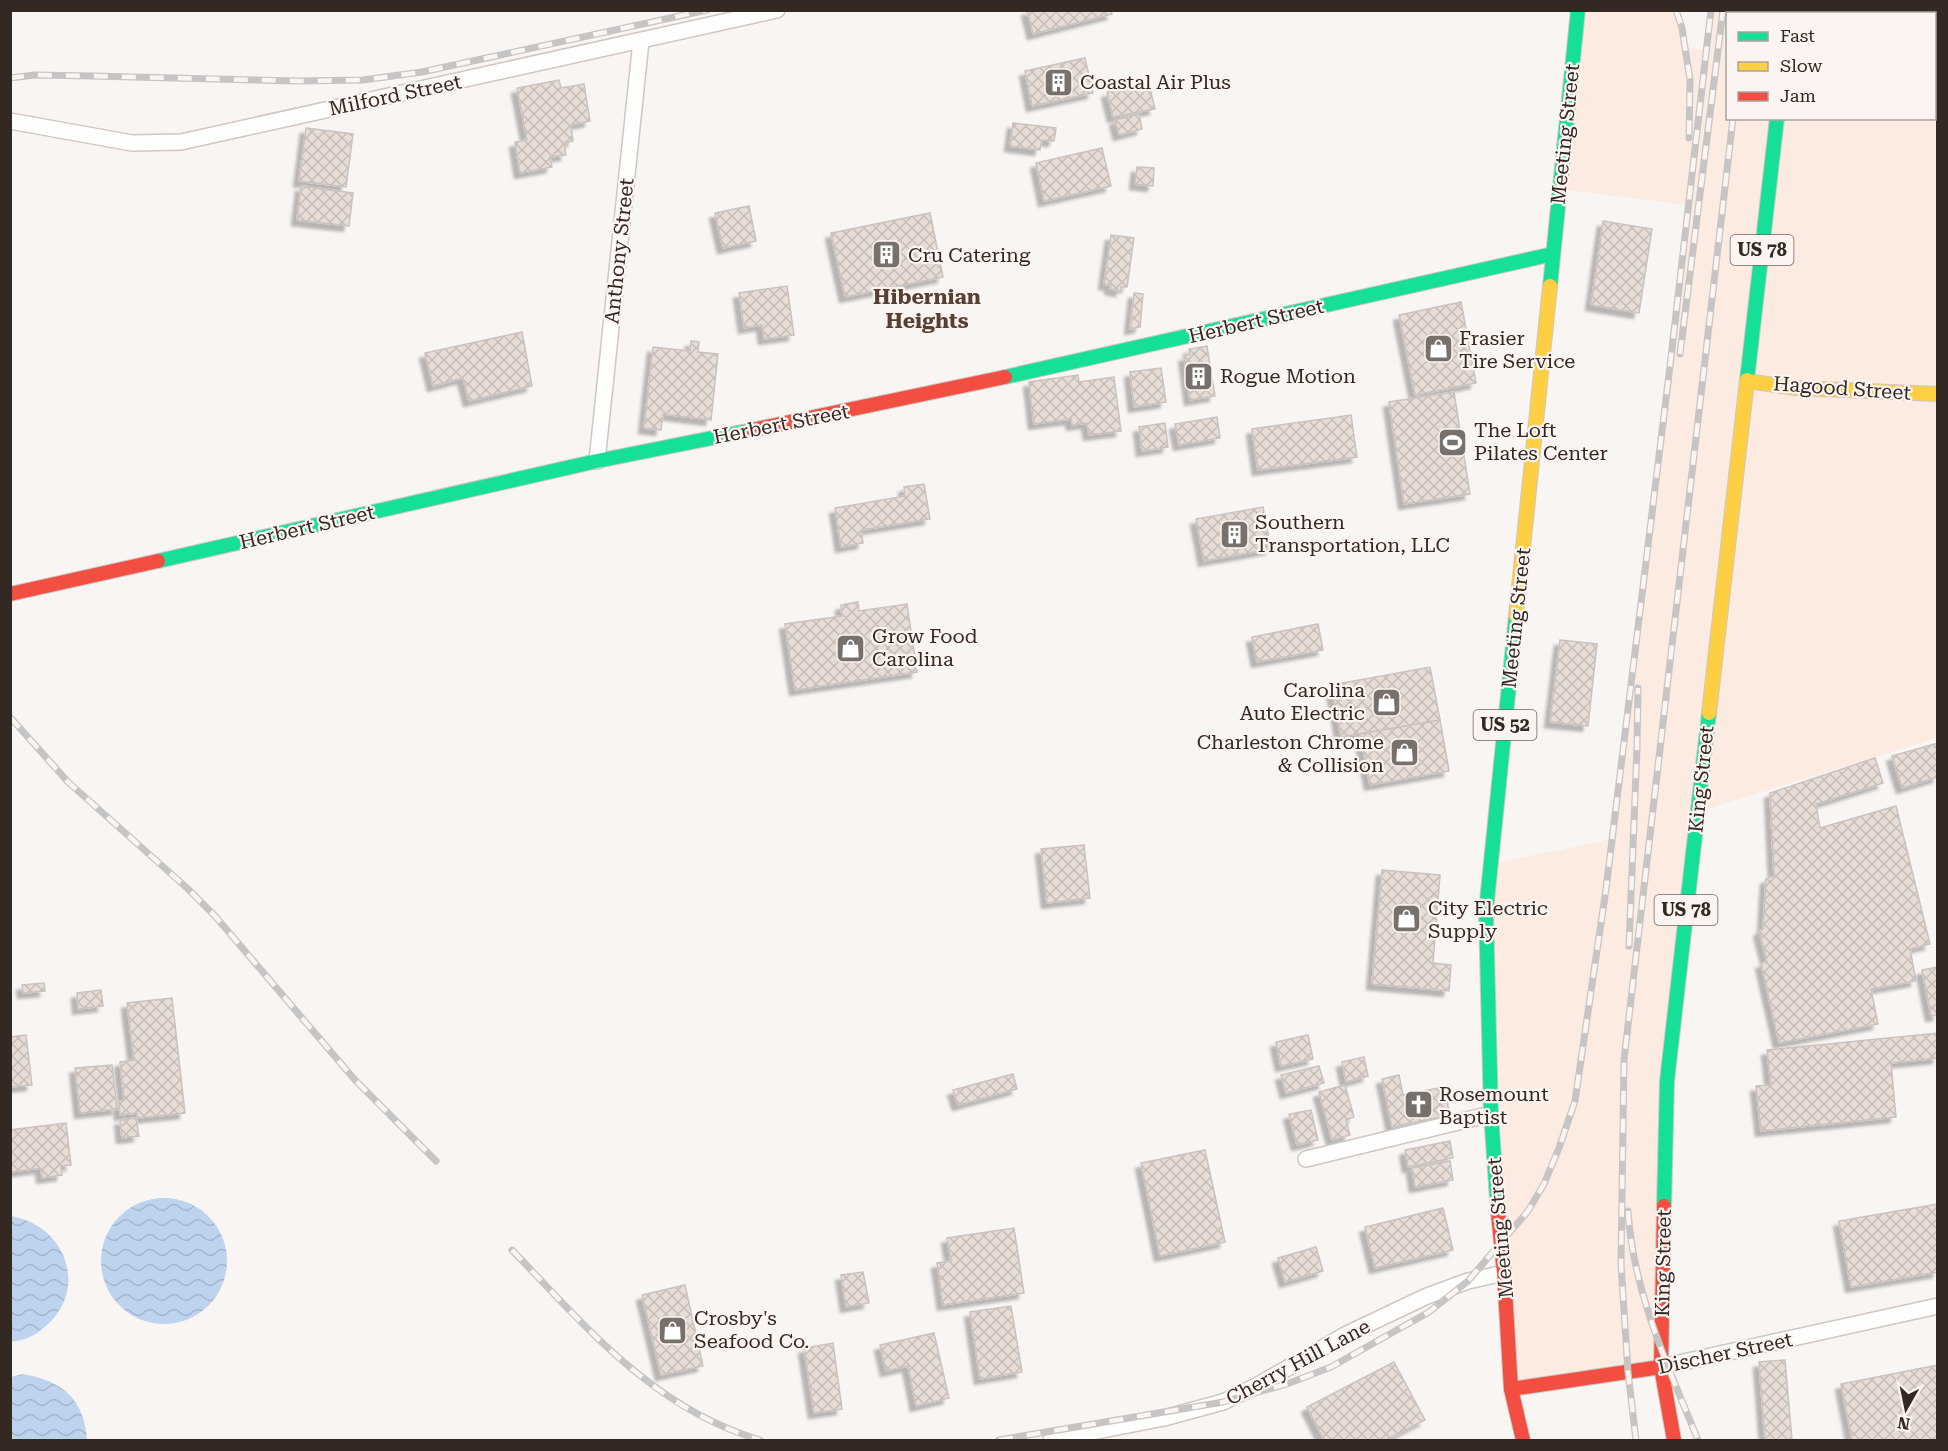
<svg xmlns="http://www.w3.org/2000/svg" width="1948" height="1451" viewBox="0 0 1948 1451" font-family="'Roboto Serif',serif">
	<defs>
		<pattern id="water-waves" width="16" height="10" patternUnits="userSpaceOnUse" patternTransform="scale(1.5)"><rect width="16" height="10" fill="#bed3ee"/><path d="M0 5q4-4 8 0t8 0" fill="none" stroke="#a4b5cc"/></pattern>
		<pattern id="building-cross-hatch" width="8" height="8" patternUnits="userSpaceOnUse" patternTransform="scale(1.5)"><rect width="8" height="8" fill="#e7dcd6"/><path d="M0 0l8 8M0 8l8-8" fill="none" stroke="#c7bdb7"/></pattern>
		<filter id="shadow"><feDropShadow dx="-5.5" dy="5.5" stdDeviation="1.5" flood-color="#0004"/></filter>
	</defs>
	<rect width="100%" height="100%" fill="#f9f5f3"/>
	<path fill="#fcebe1" fill-rule="evenodd" d="M1578 11H1676L1682 28 1685 48 1706 49 1711 11H1935L1938 28 1937 738 1697 812 1667 1082 1661 1367 1511 1389 1491 864 1612 839 1688 205 1559 189ZM1728 14H1934V118H1728Z"/>
	<g fill="url(#water-waves)">
		<circle cx="164" cy="1261" r="63"/>
		<path d="M11 1216C69 1226 90 1294 41 1330 33 1337 21 1341 10 1342Z"/>
		<path d="M23 1374C63 1381 84 1399 87 1440H11V1377Z"/>
	</g>
	<g fill="url(#building-cross-hatch)" stroke="#cac2bf" stroke-width="1.5" filter="url(#shadow)">
		<path d="M1027 10H1111L1112 14 1033 34Z"/>
		<path d="M1085 58 1093 93 1032 106 1025 71Z"/>
		<path d="M559 80 561 88 584 84 590 121 571 125 573 141 564 143 566 155 550 157 552 167 520 173 515 142 527 140 517 88Z"/>
		<path d="M1149 84 1155 109 1113 117 1107 92Z"/>
		<path d="M1139 114 1142 129 1119 135 1115 120Z"/>
		<path d="M1013 123 1056 128 1054 141 1042 140 1040 150 1010 146Z"/>
		<path d="M306 128 353 134 346 187 299 181Z"/>
		<path d="M1102 148 1111 186 1044 201 1036 163Z"/>
		<path d="M1137 167 1154 168 1153 186 1135 184Z"/>
		<path d="M301 186 353 193 349 226 297 220Z"/>
		<path d="M749 206 756 241 723 248 715 213Z"/>
		<path d="M930 213 943 277 845 297 831 233Z"/>
		<path d="M1603 221 1652 229 1639 313 1591 305Z"/>
		<path d="M1111 235 1134 238 1127 287H1121V291L1110 289 1111 285 1104 284Z"/>
		<path d="M787 286 794 335 764 339 762 325 744 328 739 293Z"/>
		<path d="M1134 293 1143 294 1140 327 1130 329Z"/>
		<path d="M1461 302 1476 383 1415 395 1399 315Z"/>
		<path d="M522 332 532 386 469 401 463 378 433 386 425 353Z"/>
		<path d="M691 341 699 342 698 352 718 354 711 420 663 414 661 430 644 428 653 347 690 351Z"/>
		<path d="M1207 346 1215 396 1190 400 1184 356 1190 355 1189 349Z"/>
		<path d="M1161 368 1166 402 1134 407 1130 372Z"/>
		<path d="M1078 375 1079 382 1114 377 1121 431 1089 435 1087 423 1072 425 1071 419 1034 424 1029 382Z"/>
		<path d="M1454 392 1470 494 1404 504 1389 402Z"/>
		<path d="M1351 415 1357 457 1258 470 1252 429Z"/>
		<path d="M1217 417 1220 438 1179 445 1175 424Z"/>
		<path d="M1165 423 1168 447 1142 451 1139 427Z"/>
		<path d="M924 484 930 519 861 530 863 543 841 547 835 508 905 496 904 487Z"/>
		<path d="M1263 507 1271 549 1204 561 1196 519Z"/>
		<path d="M858 602 859 611 907 604 917 672 795 690 785 624 842 616 841 605Z"/>
		<path d="M1318 624 1323 650 1257 662 1252 637Z"/>
		<path d="M1560 640 1597 644 1588 726 1550 722Z"/>
		<path d="M1430 667 1440 720 1341 737 1331 685Z"/>
		<path d="M1440 720 1449 771 1370 785 1360 734Z"/>
		<path d="M1938 743V777L1902 788 1892 756Z"/>
		<path d="M1875 758 1883 783 1816 804 1820 828 1896 806 1930 944 1910 949 1916 981 1871 989 1878 1024 1779 1043 1761 963 1767 962 1759 931 1763 929 1766 879 1774 876 1770 793Z"/>
		<path d="M1084 845 1090 898 1047 903 1041 849Z"/>
		<path d="M1382 870 1440 875 1433 963 1451 965 1449 991 1372 984Z"/>
		<path d="M1938 967V1015L1931 1016 1922 970Z"/>
		<path d="M44 983 45 991 23 993 22 985Z"/>
		<path d="M101 990 103 1006 78 1009 77 993Z"/>
		<path d="M172 998 185 1113 138 1118 137 1113 120 1115 119 1101 124 1100 120 1062 134 1060 127 1003Z"/>
		<path d="M1938 1033V1058L1891 1063 1896 1117 1761 1131 1756 1086 1771 1085 1767 1050Z"/>
		<path d="M26 1035 32 1085 10 1087V1037Z"/>
		<path d="M1308 1035 1313 1059 1281 1066 1276 1042Z"/>
		<path d="M1364 1057 1368 1076 1346 1082 1342 1062Z"/>
		<path d="M112 1065 117 1109 80 1113 75 1068Z"/>
		<path d="M1319 1066 1324 1083 1286 1093 1281 1075Z"/>
		<path d="M1013 1074 1017 1089 958 1105 953 1090Z"/>
		<path d="M1399 1075 1403 1095 1444 1087 1450 1115 1392 1127 1382 1079Z"/>
		<path d="M1345 1085 1354 1117 1346 1120 1350 1135 1332 1140 1319 1092Z"/>
		<path d="M1311 1110 1318 1140 1297 1145 1289 1114Z"/>
		<path d="M136 1118 139 1136 122 1138 120 1120Z"/>
		<path d="M66 1123 71 1165 61 1166 62 1175 42 1178 41 1168 10 1172V1130Z"/>
		<path d="M1450 1141 1453 1158 1408 1167 1405 1150Z"/>
		<path d="M1205 1150 1225 1242 1160 1256 1141 1163Z"/>
		<path d="M1450 1161 1453 1180 1415 1187 1412 1168Z"/>
		<path d="M1938 1204V1272L1851 1287 1839 1221Z"/>
		<path d="M1443 1208 1453 1250 1375 1268 1365 1227Z"/>
		<path d="M1014 1228 1024 1293 943 1305 937 1263 951 1261 947 1238Z"/>
		<path d="M1316 1247 1323 1271 1285 1282 1278 1258Z"/>
		<path d="M863 1272 869 1303 846 1307 841 1275Z"/>
		<path d="M685 1285 703 1366 661 1375 642 1295Z"/>
		<path d="M1011 1306 1022 1372 980 1379 970 1312Z"/>
		<path d="M934 1333 949 1398 916 1406 908 1366 886 1371 880 1345Z"/>
		<path d="M833 1343 842 1409 814 1413 804 1348Z"/>
		<path d="M1785 1360 1792 1440H1765L1759 1362Z"/>
		<path d="M1394 1362 1425 1420 1386 1440H1324L1307 1407Z"/>
		<path d="M1938 1365V1440H1852L1841 1384Z"/>
	</g>
	<g fill="none" stroke-linecap="round" stroke-linejoin="round">
		<defs>
			<g id="street">
				<path d="M10 121 132 143 181 142 777 10"/>
				<path d="M597 461 641 41"/>
				<path d="M1306 1159 1491 1114"/>
				<path d="M1661 1367 1938 1306"/>
				<path d="M1051 1440 1164 1418 1223 1402 1258 1385 1345 1335 1427 1296 1468 1281 1504 1273"/>
			</g>
			<g id="fast">
				<path d="M1550 286 1578 10"/>
				<path d="M1005 377 1553 254"/>
				<path d="M1747 380 1777 118"/>
				<path d="M158 561 597 461 752 430"/>
				<path d="M1664 1206 1667 1081 1709 713"/>
				<path d="M1498 1213 1491 1114 1486 911 1516 616"/>
			</g>
			<g id="slow">
				<path d="M1747 381 1796 388 1938 394"/>
				<path d="M1516 616 1550 286"/>
				<path d="M1709 713 1747 380"/>
			</g>
			<g id="jam">
				<path d="M1935 10 1938 28"/>
				<path d="M1789 14 1790 10"/>
				<path d="M752 430 1005 377"/>
				<path d="M10 594 158 561"/>
				<path d="M1664 1206 1661 1367 1674 1440"/>
				<path d="M1498 1213 1504 1273 1511 1389 1523 1440"/>
				<path d="M1511 1389 1661 1367"/>
			</g>
		</defs>
		<use href="#street" stroke="#cec7c3" stroke-width="18"/>
		<use href="#fast" stroke="#cec7c3" stroke-width="16"/>
		<use href="#slow" stroke="#cec7c3" stroke-width="16"/>
		<use href="#jam" stroke="#cec7c3" stroke-width="16"/>
		<use href="#street" stroke="#fefefd" stroke-width="15"/>
		<use href="#fast" stroke="#16e098" stroke-width="14"/>
		<use href="#slow" stroke="#ffcf43" stroke-width="14"/>
		<use href="#jam" stroke="#f24e42" stroke-width="14"/>
		<defs>
			<g id="rail">
				<path d="M1676 10 1682 28 1690 80 1689 138"/>
				<path d="M1746 14V10"/>
				<path d="M10 78 35 75 92 76 298 81 363 80 422 72 707 10"/>
				<path d="M1680 354 1723 10"/>
				<path d="M10 717 68 782 187 888 215 916 355 1080 436 1161"/>
				<path d="M1629 946 1637 748 1638 688"/>
				<path d="M1628 1211C1633 1292 1668 1366 1698 1440"/>
				<path d="M512 1250C586 1327 654 1409 760 1440"/>
				<path d="M999 1440 1223 1402 1287 1384 1331 1367 1429 1312 1468 1281 1528 1211 1544 1184 1559 1148 1575 1101 1606 889 1670 366 1711 10"/>
				<path d="M1636 1440 1628 1372 1621 1264 1624 1060 1733 118"/>
			</g>
		</defs>
		<use href="#rail" stroke="#c7c5c4" stroke-width="7"/>
		<use href="#rail" stroke="#fbf4f1" stroke-width="4.5" stroke-dasharray="14" stroke-linecap="butt"/>
	</g>
	<defs>
		<symbol id="building-square" viewBox="-11 -11 22 22"><rect x="-9" y="-9" width="18" height="18" rx="4" fill="#78706b" stroke="#fbf4f1"/><path d="M-4-6H4V6H1V3H-1V6H-4ZM-2.5-4.3h1.7v1.8h-1.7ZM.8-4.3h1.7v1.8H.8ZM-2.5-1h1.7V.8h-1.7ZM.8-1h1.7V.8H.8Z" fill="#fff"/></symbol>
		<symbol id="shop-square" viewBox="-11 -11 22 22"><rect x="-9" y="-9" width="18" height="18" rx="4" fill="#78706b" stroke="#fbf4f1"/><path d="M-5-2.5h2.3a2.7 3.5 0 0 1 5.4 0H5L5.5 6h-11ZM-1.5-2.5h3a1.5 2.3 0 0 0-3 0Z" fill="#fff"/></symbol>
		<symbol id="stadium-square" viewBox="-11 -11 22 22"><rect x="-9" y="-9" width="18" height="18" rx="4" fill="#78706b" stroke="#fbf4f1"/><path d="M0-5a6.5 5 0 1 0 0 10a6.5 5 0 1 0 0-10ZM-3.5-1.8h7v3.6h-7Z" fill="#fff"/></symbol>
		<symbol id="church-square" viewBox="-11 -11 22 22"><rect x="-9" y="-9" width="18" height="18" rx="4" fill="#78706b" stroke="#fbf4f1"/><path d="M-1.2-6h2.4v3.5h3.3v2.4h-3.3V6h-2.4V-.1h-3.3v-2.4h3.3Z" fill="#fff"/></symbol>
	</defs>
	<g fill-rule="evenodd">
		<use href="#building-square" x="1042" y="66" width="33" height="33"/>
		<use href="#building-square" x="870" y="238" width="33" height="33"/>
		<use href="#shop-square" x="1422" y="332" width="33" height="33"/>
		<use href="#building-square" x="1182" y="360" width="33" height="33"/>
		<use href="#stadium-square" x="1436" y="426" width="33" height="33"/>
		<use href="#building-square" x="1218" y="518" width="33" height="33"/>
		<use href="#shop-square" x="834" y="632" width="33" height="33"/>
		<use href="#shop-square" x="1370" y="686" width="33" height="33"/>
		<use href="#shop-square" x="1388" y="736" width="33" height="33"/>
		<use href="#shop-square" x="1390" y="902" width="33" height="33"/>
		<use href="#church-square" x="1402" y="1088" width="33" height="33"/>
		<use href="#shop-square" x="656" y="1314" width="33" height="33"/>
	</g>
	<g text-anchor="middle" stroke-width="4.5" stroke-linejoin="round" paint-order="stroke">
		<g fill="#fbf4f1" stroke="#6f6560" stroke-width="1.5">
			<rect x="1730.5" y="235" width="63" height="30" rx="4.5"/>
			<rect x="1473.5" y="710" width="63" height="30" rx="4.5"/>
			<rect x="1654.5" y="895" width="63" height="30" rx="4.5"/>
		</g>
		<g font-size="18" font-weight="bold" fill="#332822">
			<text x="1762" y="256">US 78</text>
			<text x="1505" y="731">US 52</text>
			<text x="1686" y="916">US 78</text>
		</g>
		<g font-size="20" fill="#332822" stroke="#fbf4f1" text-anchor="start">
			<text x="1080" y="89">Coastal Air Plus</text>
			<text x="908" y="262">Cru Catering</text>
			<text x="1459" y="345">Frasier<tspan x="1459" dy="23">Tire Service</tspan></text>
			<text x="1220" y="383">Rogue Motion</text>
			<text x="1474" y="437">The Loft<tspan x="1474" dy="23">Pilates Center</tspan></text>
			<text x="1255" y="529">Southern<tspan x="1255" dy="23">Transportation, LLC</tspan></text>
			<text x="872" y="643">Grow Food<tspan x="872" dy="23">Carolina</tspan></text>
			<text x="1365" y="697" text-anchor="end">Carolina<tspan x="1365" dy="23">Auto Electric</tspan></text>
			<text x="1384" y="749" text-anchor="end">Charleston Chrome<tspan x="1384" dy="23">&amp; Collision</tspan></text>
			<text x="1428" y="915">City Electric<tspan x="1428" dy="23">Supply</tspan></text>
			<text x="1439" y="1101">Rosemount<tspan x="1439" dy="23">Baptist</tspan></text>
			<text x="694" y="1325">Crosby's<tspan x="694" dy="23">Seafood Co.</tspan></text>
		</g>
		<g font-size="20" fill="#332822" stroke="#fbf4f1">
			<text transform="translate(395 95) rotate(-12)" y="7">Milford Street</text>
			<text transform="translate(1565 134) rotate(-84)" y="7">Meeting Street</text>
			<text transform="translate(619 251) rotate(-84)" y="7">Anthony Street</text>
			<text transform="translate(1256 321) rotate(-13)" y="7">Herbert Street</text>
			<text transform="translate(1842 388) rotate(4)" y="7">Hagood Street</text>
			<text transform="translate(781 424) rotate(-11)" y="7">Herbert Street</text>
			<text transform="translate(307 527) rotate(-13)" y="7">Herbert Street</text>
			<text transform="translate(1516 618) rotate(-84)" y="7">Meeting Street</text>
			<text transform="translate(1701 779) rotate(-84)" y="7">King Street</text>
			<text transform="translate(1500 1228) rotate(-95)" y="7">Meeting Street</text>
			<text transform="translate(1663 1263) rotate(-89)" y="7">King Street</text>
			<text transform="translate(1725 1353) rotate(-12)" y="7">Discher Street</text>
			<text transform="translate(1298 1362) rotate(-28)" y="7">Cherry Hill Lane</text>
		</g>
		<g font-size="21" font-weight="bold" fill="#573f32" stroke="#fbf4f1">
			<text x="927" y="304">Hibernian<tspan x="927" dy="24">Heights</tspan></text>
		</g>
	</g>
	<rect width="1948" height="1451" fill="none" stroke="#332822" stroke-width="24"/>
	<rect x="1726" y="12" width="210" height="108" fill="#fbf4f1" stroke="#aba29e" stroke-width="1.5"/>
	<rect x="1738" y="32" width="30" height="9" fill="#16e098" stroke="#aba29e" stroke-width="1.5"/>
	<text x="1780" y="42" font-size="18" fill="#332822">Fast</text>
	<rect x="1738" y="62" width="30" height="9" fill="#ffcf43" stroke="#aba29e" stroke-width="1.5"/>
	<text x="1780" y="72" font-size="18" fill="#332822">Slow</text>
	<rect x="1738" y="92" width="30" height="9" fill="#f24e42" stroke="#aba29e" stroke-width="1.5"/>
	<text x="1780" y="102" font-size="18" fill="#332822">Jam</text>
	<g transform="translate(1906 1409) rotate(189)" stroke="#fbf4f1" stroke-width="4.5" paint-order="stroke">
	<path d="M0-4.5L10 22L0 15L-10 22Z" fill="#332822"/>
	<text y="-9" font-size="16" font-weight="bold" text-anchor="middle" fill="#332822">N</text>
	</g>
</svg>
